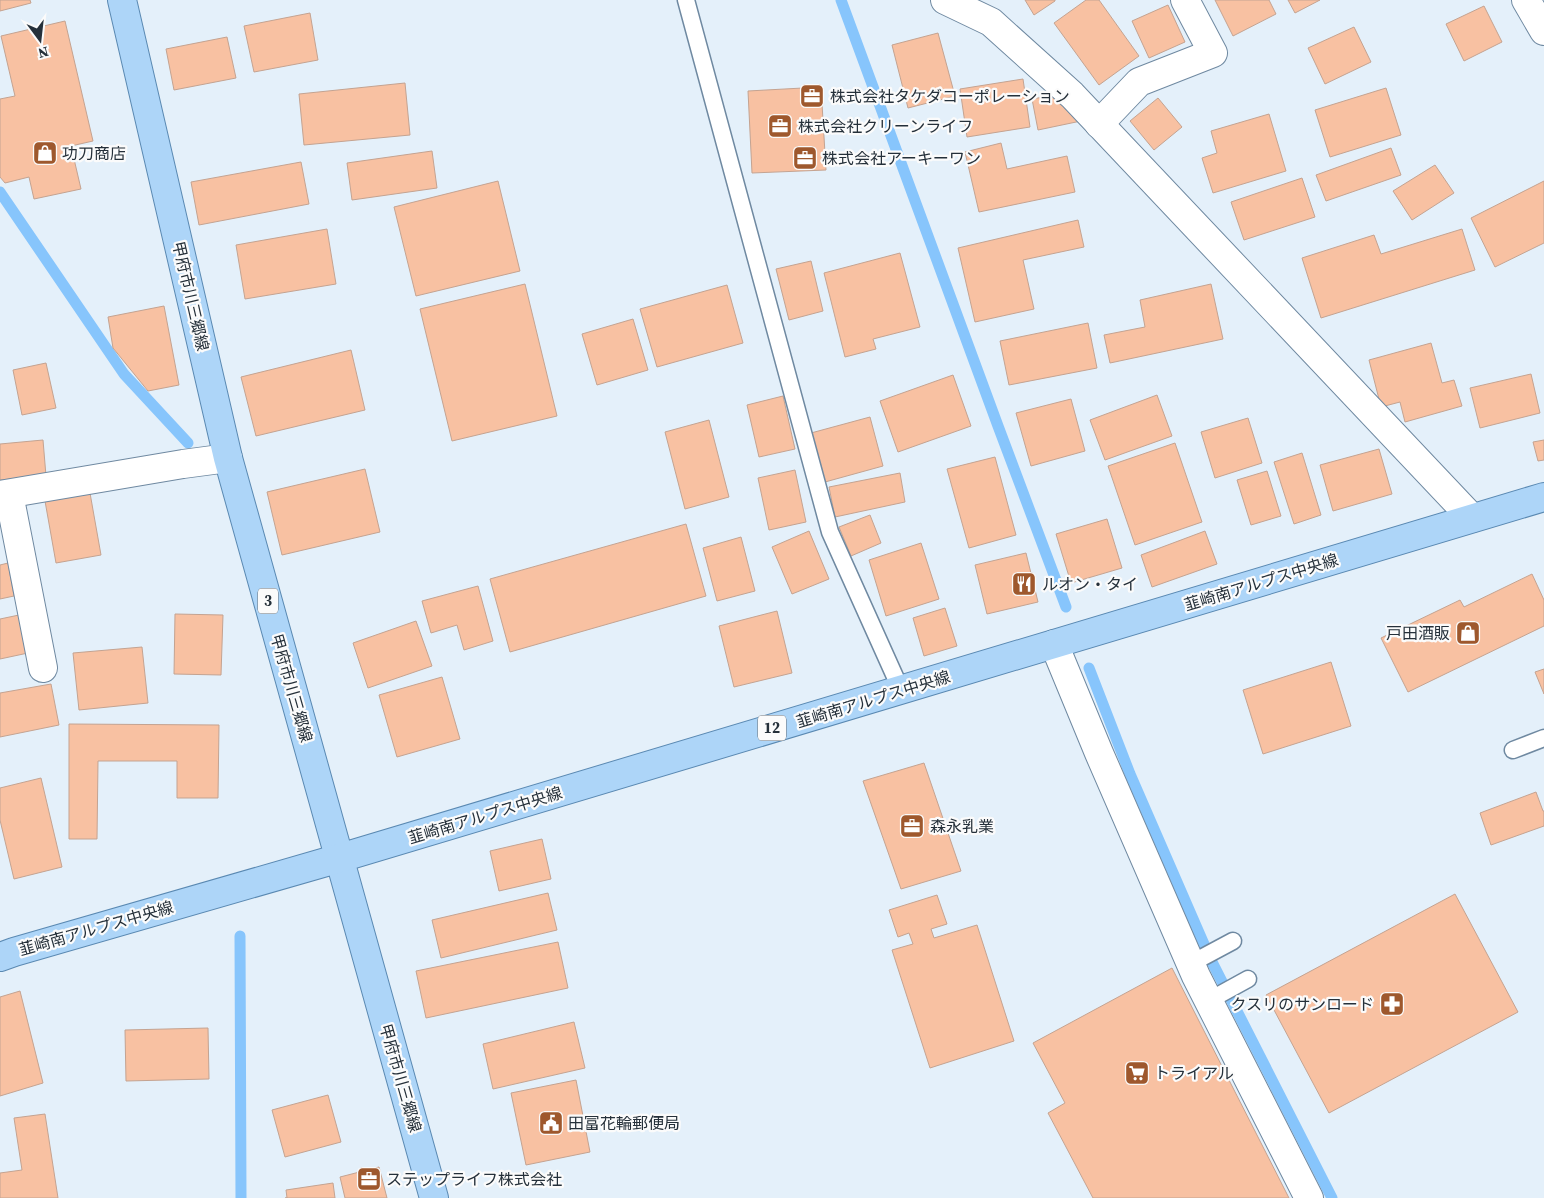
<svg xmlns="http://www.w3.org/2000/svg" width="1544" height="1198" viewBox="0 0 1544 1198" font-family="'Source Serif 4','Noto Sans JP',serif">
	<rect width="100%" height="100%" fill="#e4f0fa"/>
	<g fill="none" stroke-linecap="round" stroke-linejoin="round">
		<g stroke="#87c5fc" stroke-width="11">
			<path d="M841 0 998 426 1066 607"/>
			<path d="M0 192 124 374 188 443"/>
			<path d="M1089 668 1130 774 1210 958 1332 1198"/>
			<path d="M240 936 241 1198"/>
		</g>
	</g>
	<g fill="#f8c1a2" stroke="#c4a391">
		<path d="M0 0H30L31 3 0 11Z"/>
		<path d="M1025 0H1055V1L1034 15Z"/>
		<path d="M1086 0H1099L1139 56 1099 85 1054 23Z"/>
		<path d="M1215 0H1269L1276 14 1233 36Z"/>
		<path d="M1288 0H1320L1295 13Z"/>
		<path d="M1168 5 1185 42 1149 58 1132 21Z"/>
		<path d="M1484 6 1502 42 1464 61 1446 24Z"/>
		<path d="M310 13 318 60 254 72 244 26Z"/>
		<path d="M65 21 93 141 71 146 81 189 34 199 29 177 5 183 0 177V99L15 96 1 36Z"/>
		<path d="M1354 27 1371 62 1325 84 1308 48Z"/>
		<path d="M938 33 955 96 908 108 892 45Z"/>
		<path d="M227 37 236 78 174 90 166 49Z"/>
		<path d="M1023 79 1030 127 967 137 960 89Z"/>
		<path d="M405 83 410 135 304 145 299 94Z"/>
		<path d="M821 87 826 170 752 173 748 91Z"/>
		<path d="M1386 88 1401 135 1330 157 1315 110Z"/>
		<path d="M1055 95 1081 121 1038 130 1032 99Z"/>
		<path d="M1158 98 1182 127 1154 150 1130 121Z"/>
		<path d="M1269 114 1286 171 1213 193 1202 158 1217 153 1211 131Z"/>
		<path d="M1001 143 1007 169 1067 156 1075 192 979 212 965 152Z"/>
		<path d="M1391 148 1401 175 1326 201 1316 175Z"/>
		<path d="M432 151 437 188 352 200 347 163Z"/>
		<path d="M301 162 309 204 199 225 191 182Z"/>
		<path d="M1435 165 1454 193 1412 220 1393 191Z"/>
		<path d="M1302 178 1315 217 1244 240 1231 202Z"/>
		<path d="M498 181 520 271 416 296 394 207Z"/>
		<path d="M1544 181V243L1495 267 1471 218Z"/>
		<path d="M1078 220 1084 247 1023 260 1034 309 975 322 958 248Z"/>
		<path d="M327 229 336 284 245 299 236 245Z"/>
		<path d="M1462 229 1475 270 1321 318 1302 258 1374 235 1381 254Z"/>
		<path d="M900 253 920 327 873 339 876 349 845 357 824 273Z"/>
		<path d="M811 261 823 311 789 320 776 269Z"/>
		<path d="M525 284 557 416 452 441 420 309Z"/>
		<path d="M1211 284 1223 339 1110 363 1104 335 1145 327 1140 300Z"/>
		<path d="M727 285 743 343 657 367 640 309Z"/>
		<path d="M164 306 179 385 148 391 113 348 108 317Z"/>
		<path d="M633 319 648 370 597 385 582 334Z"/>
		<path d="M1088 323 1097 368 1009 385 1000 341Z"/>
		<path d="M1431 343 1442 383 1454 380 1462 406 1405 422 1400 402 1381 407 1369 360Z"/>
		<path d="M351 350 365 410 256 436 241 377Z"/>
		<path d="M46 363 56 408 22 415 13 370Z"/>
		<path d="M1531 374 1540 413 1480 428 1470 388Z"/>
		<path d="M953 375 971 426 898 452 880 401Z"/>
		<path d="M1157 395 1172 436 1105 460 1090 420Z"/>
		<path d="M783 396 795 449 759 457 747 405Z"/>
		<path d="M1071 399 1085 451 1031 466 1016 413Z"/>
		<path d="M870 417 883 466 825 482 811 433Z"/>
		<path d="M1248 418 1262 463 1215 478 1201 432Z"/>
		<path d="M709 420 729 497 685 509 665 432Z"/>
		<path d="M43 440 46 476 0 480V444Z"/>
		<path d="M1544 440V460L1538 461 1533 442Z"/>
		<path d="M1175 443 1202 522 1135 545 1108 466Z"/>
		<path d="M1379 449 1392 494 1333 511 1320 465Z"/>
		<path d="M1302 453 1321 515 1294 524 1274 462Z"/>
		<path d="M995 457 1016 535 969 548 947 469Z"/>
		<path d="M365 469 380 532 282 555 267 492Z"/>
		<path d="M795 470 806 522 769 530 758 478Z"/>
		<path d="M1267 471 1281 516 1251 525 1237 480Z"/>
		<path d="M900 473 905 502 835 517 829 487Z"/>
		<path d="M90 493 101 555 56 563 45 501Z"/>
		<path d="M870 515 881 543 851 556 839 527Z"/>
		<path d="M1107 519 1122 568 1071 583 1056 534Z"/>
		<path d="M686 524 706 596 510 652 490 579Z"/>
		<path d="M809 531 829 579 792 594 772 547Z"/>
		<path d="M1205 531 1217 564 1152 587 1141 555Z"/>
		<path d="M741 537 755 591 717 601 703 548Z"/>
		<path d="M921 543 939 599 886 616 869 560Z"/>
		<path d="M1026 553 1038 602 987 614 975 565Z"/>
		<path d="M8 563 14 596 0 599V565Z"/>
		<path d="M1532 574 1544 600V626L1408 692 1381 638 1460 600 1464 607Z"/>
		<path d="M478 586 493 641 464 650 457 625 431 633 422 601Z"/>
		<path d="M945 608 957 646 924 656 913 618Z"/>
		<path d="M777 611 792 673 734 687 719 626Z"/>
		<path d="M175 614 223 615 221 675 174 674Z"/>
		<path d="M19 615 28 653 0 659V619Z"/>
		<path d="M416 621 432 666 368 688 353 643Z"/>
		<path d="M142 647 148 703 79 710 73 653Z"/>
		<path d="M1331 662 1351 726 1263 754 1243 690Z"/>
		<path d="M1544 669V694L1535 672Z"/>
		<path d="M442 677 460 739 397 757 379 695Z"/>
		<path d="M51 684 59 725 0 737V693Z"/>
		<path d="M69 724 219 725 218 798H177V761H98L97 839H69Z"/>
		<path d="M924 763 961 871 901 889 863 781Z"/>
		<path d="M41 778 62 867 14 879 0 820V788Z"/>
		<path d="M1536 792 1543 811H1544V826L1491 845 1480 813Z"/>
		<path d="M542 839 551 879 499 891 490 851Z"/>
		<path d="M548 893 557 930 441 958 432 920Z"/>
		<path d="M1455 894 1518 1012 1329 1113 1266 995Z"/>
		<path d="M937 895 947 924 931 929 934 938 977 925 1014 1041 930 1068 892 950 913 944 909 933 898 937 889 910Z"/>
		<path d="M558 942 568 988 426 1018 416 971Z"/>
		<path d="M1172 968 1289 1198H1093L1048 1113 1065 1103 1033 1043Z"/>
		<path d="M20 991 43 1083 0 1096V997Z"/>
		<path d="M574 1022 585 1068 493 1089 483 1044Z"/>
		<path d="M208 1028 209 1079 126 1081 125 1030Z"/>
		<path d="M576 1080 590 1152 526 1165 511 1093Z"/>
		<path d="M328 1095 341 1142 285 1157 272 1110Z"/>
		<path d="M45 1114 58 1198H0V1173L22 1170 14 1118Z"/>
		<path d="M379 1167 387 1198H345L340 1177Z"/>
		<path d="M333 1183 335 1198H285H287L286 1190Z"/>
	</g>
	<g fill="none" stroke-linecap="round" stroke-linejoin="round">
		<defs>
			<g id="service">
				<path d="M686 0 830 532 901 690"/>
				<path d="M1513 750 1544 738"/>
				<path d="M1190 964 1233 941"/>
				<path d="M1208 1001 1248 979"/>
			</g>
			<g id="minor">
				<path d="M945 0 991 22 1072 95 1472 518"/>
				<path d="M1526 0 1544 31"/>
				<path d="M1099 124 1139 82 1213 53 1185 0"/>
				<path d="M9 494 43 668"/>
				<path d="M0 495 183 464 228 458"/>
				<path d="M1054 644 1099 753 1196 976 1309 1198"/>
			</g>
			<g id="primary">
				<path d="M122 0 228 458 434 1198"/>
				<path d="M0 957 14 952 340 858 1544 497"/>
			</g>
		</defs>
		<use href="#service" stroke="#6f89a1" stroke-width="19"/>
		<use href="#minor" stroke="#6f89a1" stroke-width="30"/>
		<use href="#primary" stroke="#5a89b2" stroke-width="30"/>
		<use href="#service" stroke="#fff" stroke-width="16"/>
		<use href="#minor" stroke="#fff" stroke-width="28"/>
		<use href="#primary" stroke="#add5f8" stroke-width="28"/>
	</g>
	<defs>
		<symbol id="office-square" viewBox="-11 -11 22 22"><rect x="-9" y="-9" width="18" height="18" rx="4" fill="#9e582d" stroke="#fbfbfb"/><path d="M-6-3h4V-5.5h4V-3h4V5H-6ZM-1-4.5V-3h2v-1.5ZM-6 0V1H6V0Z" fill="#fff"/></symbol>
		<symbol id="shop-square" viewBox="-11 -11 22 22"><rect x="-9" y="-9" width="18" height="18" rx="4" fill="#9e582d" stroke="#fbfbfb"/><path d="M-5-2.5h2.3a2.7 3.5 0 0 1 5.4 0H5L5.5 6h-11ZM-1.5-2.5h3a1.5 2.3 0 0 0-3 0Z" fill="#fff"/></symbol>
		<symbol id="restaurant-square" viewBox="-11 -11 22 22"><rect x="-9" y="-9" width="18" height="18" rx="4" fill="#9e582d" stroke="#fbfbfb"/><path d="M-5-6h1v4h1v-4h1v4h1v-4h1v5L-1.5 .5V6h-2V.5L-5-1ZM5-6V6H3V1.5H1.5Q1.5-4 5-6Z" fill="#fff"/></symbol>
		<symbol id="pharmacy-square" viewBox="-11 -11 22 22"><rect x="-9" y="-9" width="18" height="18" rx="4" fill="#9e582d" stroke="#fbfbfb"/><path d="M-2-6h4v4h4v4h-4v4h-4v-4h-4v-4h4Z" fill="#fff"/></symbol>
		<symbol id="supermarket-square" viewBox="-11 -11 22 22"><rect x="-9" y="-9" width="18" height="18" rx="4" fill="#9e582d" stroke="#fbfbfb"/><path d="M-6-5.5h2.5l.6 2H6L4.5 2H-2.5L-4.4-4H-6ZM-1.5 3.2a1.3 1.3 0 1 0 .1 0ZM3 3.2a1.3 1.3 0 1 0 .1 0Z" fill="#fff"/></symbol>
		<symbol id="civic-square" viewBox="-11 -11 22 22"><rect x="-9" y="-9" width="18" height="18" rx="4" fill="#9e582d" stroke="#fbfbfb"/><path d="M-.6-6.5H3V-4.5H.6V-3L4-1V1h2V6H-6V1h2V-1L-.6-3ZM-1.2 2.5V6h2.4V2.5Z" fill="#fff"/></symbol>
	</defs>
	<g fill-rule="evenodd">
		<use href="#office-square" x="798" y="82" width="28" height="28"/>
		<use href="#office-square" x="766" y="112" width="28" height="28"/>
		<use href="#shop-square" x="31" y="139" width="28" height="28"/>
		<use href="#office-square" x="791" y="144" width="28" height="28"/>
		<use href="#restaurant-square" x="1010" y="570" width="28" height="28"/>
		<use href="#shop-square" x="1454" y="619" width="28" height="28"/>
		<use href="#office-square" x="898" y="812" width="28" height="28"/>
		<use href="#pharmacy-square" x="1378" y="990" width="28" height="28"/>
		<use href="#supermarket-square" x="1123" y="1059" width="28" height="28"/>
		<use href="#civic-square" x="537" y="1109" width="28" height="28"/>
		<use href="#office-square" x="355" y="1165" width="28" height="28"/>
	</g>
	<g text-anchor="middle" stroke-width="4.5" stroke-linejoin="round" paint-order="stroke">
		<g fill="#fbfbfb" stroke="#656d74" stroke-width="1">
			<rect x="258" y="588.5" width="20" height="25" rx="4"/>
			<rect x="758" y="715.5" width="28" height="25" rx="4"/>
		</g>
		<g font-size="15" font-weight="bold" fill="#25303a">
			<text x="268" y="606">3</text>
			<text x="772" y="733">12</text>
		</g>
		<g font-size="16" fill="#25303a" stroke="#fbfbfb" text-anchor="start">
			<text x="830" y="102">株式会社タケダコーポレーション</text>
			<text x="798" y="132">株式会社クリーンライフ</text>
			<text x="62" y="159">功刀商店</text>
			<text x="822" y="164">株式会社アーキーワン</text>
			<text x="1042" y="590">ルオン・タイ</text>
			<text x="1450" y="639" text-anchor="end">戸田酒販</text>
			<text x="930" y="832">森永乳業</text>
			<text x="1374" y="1010" text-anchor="end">クスリのサンロード</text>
			<text x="1154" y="1079">トライアル</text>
			<text x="568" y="1129">田富花輪郵便局</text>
			<text x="386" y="1185">ステップライフ株式会社</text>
		</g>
		<g font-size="16" fill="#25303a" stroke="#fbfbfb">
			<text transform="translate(191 296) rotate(77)" y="6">甲府市川三郷線</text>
			<text transform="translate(1261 582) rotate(-17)" y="6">韮崎南アルプス中央線</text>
			<text transform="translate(292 688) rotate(74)" y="6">甲府市川三郷線</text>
			<text transform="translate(873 699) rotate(-17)" y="6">韮崎南アルプス中央線</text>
			<text transform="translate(485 815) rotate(-17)" y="6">韮崎南アルプス中央線</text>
			<text transform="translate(96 928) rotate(-16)" y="6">韮崎南アルプス中央線</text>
			<text transform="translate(401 1078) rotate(74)" y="6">甲府市川三郷線</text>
		</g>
	</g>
	<g transform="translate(40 40) rotate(165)" stroke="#fbfbfb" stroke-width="4" paint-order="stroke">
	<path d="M0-4L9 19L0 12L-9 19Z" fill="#25303a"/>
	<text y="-8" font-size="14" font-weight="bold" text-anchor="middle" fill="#25303a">N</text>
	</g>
</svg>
